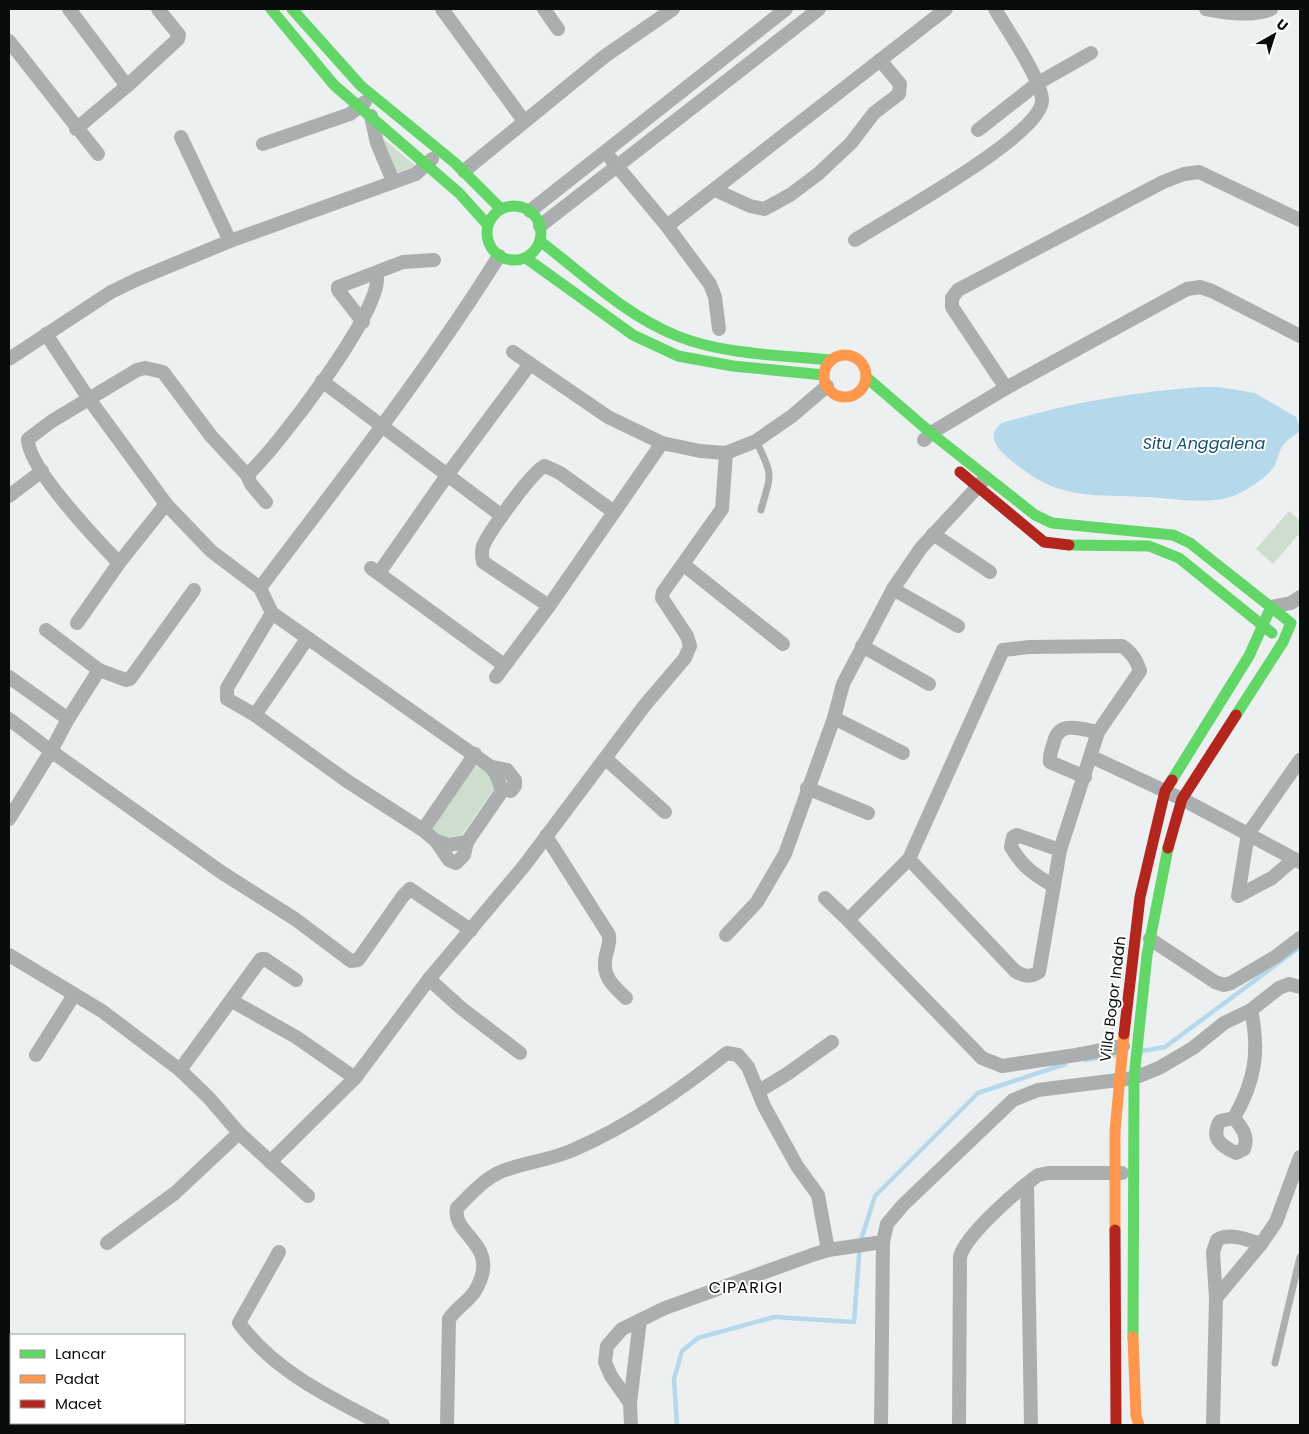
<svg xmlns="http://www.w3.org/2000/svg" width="1309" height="1434" viewBox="0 0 1309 1434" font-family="Poppins,sans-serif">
	<rect width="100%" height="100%" fill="#ecf0f0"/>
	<g fill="#cedece">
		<path d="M381 137 417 167 396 173Z"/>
		<path d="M1289 511 1300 521V533L1273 564 1256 549Z"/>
		<path d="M473 766 492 771 497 785 462 835 442 839 431 830Z"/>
	</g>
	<path fill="#b5d9ea" d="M1201 387H1218L1255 393 1296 417 1300 427 1299 432C1294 436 1288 439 1284 444 1279 450 1278 458 1275 465 1268 477 1249 489 1236 495 1209 506 1174 498 1145 497 1113 495 1082 498 1051 486 1034 479 1014 464 1001 451 991 441 991 431 1002 423 1068 403 1133 392 1201 387Z"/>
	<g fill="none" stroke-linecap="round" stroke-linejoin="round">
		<g stroke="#b5d9ea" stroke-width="4.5">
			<path d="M1142 1051 1165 1047 1300 947"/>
			<path d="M1085 1060 1117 1055"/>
			<path d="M677 1425 674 1379 682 1351 698 1338 774 1317 854 1322 860 1243 875 1196 978 1093 1065 1064"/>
		</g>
		<g stroke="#abaeae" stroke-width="7">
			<path d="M756 441C774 477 771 473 761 510"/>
			<path d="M1275 1363 1300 1257"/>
		</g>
		<g stroke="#abaeae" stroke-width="14">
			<path d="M69 9 127 86"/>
			<path d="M442 9 524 121"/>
			<path d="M544 9 558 29"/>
			<path d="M1206 9C1227 13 1252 17 1271 9"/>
			<path d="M9 41 98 154"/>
			<path d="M371 116 377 143 393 181"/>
			<path d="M76 129 127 86 178 39 179 35 158 9"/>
			<path d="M978 130 1038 83 1091 53"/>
			<path d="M181 137 230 241"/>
			<path d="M263 144 350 114 365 102"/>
			<path d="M611 159 667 226 710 284 715 297 719 329"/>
			<path d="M464 171 605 56 673 9"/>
			<path d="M715 190 750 206 764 209 790 195 818 174 851 143 874 113 899 94 900 84 880 60"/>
			<path d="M530 211 786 9"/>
			<path d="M540 226 819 9"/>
			<path d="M667 226 946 9"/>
			<path d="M855 240C887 219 1043 135 1042 100 1041 78 1007 30 995 9"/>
			<path d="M363 322 338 290V287L403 262 434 260"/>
			<path d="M46 334 89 399 166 504 211 551 260 588 272 613 491 767 496 774 502 791 467 842 448 845 436 841 423 830 347 781 255 715 227 699V688L272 613"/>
			<path d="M513 352 608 417 662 443 700 451 726 453 756 441 792 416 827 386"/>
			<path d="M9 359 111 292 138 279 230 241 416 174 432 159"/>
			<path d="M322 381 502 516"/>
			<path d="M1006 388 952 307V298L958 290 1163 182 1184 174 1199 172 1300 220"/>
			<path d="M924 440 931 433 1006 388 1187 289 1200 287 1212 291 1300 336"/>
			<path d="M247 475C273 453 390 301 376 274"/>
			<path d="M9 496 42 471"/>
			<path d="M166 504 119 563C98 541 27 467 28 439L52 421 137 370 145 368 163 372 211 436 247 475 251 484 266 502"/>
			<path d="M933 534 990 572"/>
			<path d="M684 565 783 644"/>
			<path d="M371 568 504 665"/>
			<path d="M379 573 448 474 530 364"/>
			<path d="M260 588C342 479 427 371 499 256"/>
			<path d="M893 589 958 626"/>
			<path d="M549 606 483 562C482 556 481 552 483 546 489 532 533 470 545 466L560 473 614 512"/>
			<path d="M1271 607 1291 603 1300 597"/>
			<path d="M77 623 119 563"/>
			<path d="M862 646 929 684"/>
			<path d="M99 670 126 680 130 679 194 590"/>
			<path d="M9 677 68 719"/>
			<path d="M496 677 549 606 662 443"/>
			<path d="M255 715 307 639"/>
			<path d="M834 718 903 753"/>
			<path d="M9 719 51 751 68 719 99 670 46 630"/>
			<path d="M1092 757 1182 799 1300 862"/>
			<path d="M606 759 665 812"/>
			<path d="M491 767 507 770 515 780V786L511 791 502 788"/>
			<path d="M1085 777 1050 762C1049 755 1052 749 1054 742 1059 720 1081 729 1098 732"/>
			<path d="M807 788 868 813"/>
			<path d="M9 819 51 751 221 872 295 919 351 961 358 960 403 896 410 889 471 930"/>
			<path d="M423 830 475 754"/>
			<path d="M546 836 609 935C610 943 608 948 606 955 601 975 612 985 626 998"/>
			<path d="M436 841 449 860 456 863 464 855 467 842"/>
			<path d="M909 859 1015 971C1023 976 1030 978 1039 972L1060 850 1098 732 1140 671C1136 659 1132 653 1122 646L1030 647 1003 650 909 859 848 920 982 1058 1002 1066 1076 1055 1123 1046"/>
			<path d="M1294 859 1272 878 1238 896 1248 834 1300 760"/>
			<path d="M1054 886C1034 875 1022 866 1011 847L1013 837 1017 835 1060 850"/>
			<path d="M825 898 848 920"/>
			<path d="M726 935 757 902 785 854 834 718 843 684 893 589 921 548 983 481"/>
			<path d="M1150 939 1215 982 1224 985 1231 983 1275 957 1300 938"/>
			<path d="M9 955 102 1011 180 1070 209 1098 239 1133 308 1196"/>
			<path d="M429 979 461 1008 520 1053"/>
			<path d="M232 1001 296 1037 355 1078"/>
			<path d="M36 1055 74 995"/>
			<path d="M180 1070 261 959H265L296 980"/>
			<path d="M759 1091 787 1074 832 1042"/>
			<path d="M1234 1118C1242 1128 1249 1136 1244 1149L1236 1153C1221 1146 1210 1138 1220 1121L1234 1118C1255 1081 1260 1051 1251 1010"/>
			<path d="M270 1162 355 1078 429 979 524 866 645 705 685 658 690 646 687 636 662 598 663 592 722 509 726 453"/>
			<path d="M1027 1184 1031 1425"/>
			<path d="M107 1243 175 1193 239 1133"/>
			<path d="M279 1252 239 1323C275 1372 331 1398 383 1425"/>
			<path d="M1216 1298 1261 1244 1276 1222 1300 1157"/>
			<path d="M630 1403 640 1320"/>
			<path d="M447 1425 449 1319C456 1308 468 1302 475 1291 503 1244 451 1236 457 1208 469 1196 482 1181 498 1173 522 1162 549 1161 573 1150 629 1126 680 1090 727 1053L738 1055 748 1067 764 1106 797 1166 818 1195 828 1250"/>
			<path d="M631 1425 630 1403 611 1376 605 1362 607 1346 622 1329 665 1308 812 1255 828 1250 883 1242"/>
			<path d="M881 1425 883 1242 887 1224 903 1205 1013 1100 1038 1090 1134 1078 1159 1068 1193 1048 1224 1023 1251 1010 1279 988 1289 984 1300 987"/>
			<path d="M959 1425 960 1257C965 1235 1018 1190 1038 1175L1048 1173H1122"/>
			<path d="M1213 1425 1216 1298 1213 1252 1217 1240C1230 1232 1248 1240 1261 1244"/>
		</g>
		<g stroke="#63d668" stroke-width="11">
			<path d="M271 9 334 85 459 193 487 224"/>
			<path d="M292 9 361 86 455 163 501 209"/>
			<circle cx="514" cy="233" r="27"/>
			<path d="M540 241C583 274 626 316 677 336 725 355 780 355 831 360"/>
			<path d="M526 258 633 335 678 356 733 366 824 375"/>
			<path d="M866 377 931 433 1035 515 1052 523 1173 535 1190 543 1291 623 1283 642 1236 715"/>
			<path d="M1069 545 1149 546 1179 558 1272 633"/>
			<path d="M1172 780 1249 656 1271 607"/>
			<path d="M1133 1337 1134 1078 1147 955 1168 848"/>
		</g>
		<g stroke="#ff974d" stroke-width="11">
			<circle cx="845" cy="376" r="21"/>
			<path d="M1115 1230V1131L1124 1034"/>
			<path d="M1133 1337 1136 1416 1139 1425"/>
		</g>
		<g stroke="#b3261e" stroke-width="11">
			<path d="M960 472 1044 542 1069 545"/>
			<path d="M1168 848 1182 799 1236 715"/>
			<path d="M1124 1034 1140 897 1165 791 1172 780"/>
			<path d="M1115 1230 1116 1425"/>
		</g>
	</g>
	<g text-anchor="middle" stroke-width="4" stroke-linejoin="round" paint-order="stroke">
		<g font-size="15" fill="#090c0c" stroke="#fff">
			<text transform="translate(1113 999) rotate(-83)" y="5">Villa Bogor Indah</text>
		</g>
		<g font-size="16" font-style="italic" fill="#125069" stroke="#fff">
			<text x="1204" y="449">Situ Anggalena</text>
		</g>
		<g font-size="16" letter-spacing="1" fill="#090c0c" stroke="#fff">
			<text x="746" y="1293">CIPARIGI</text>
		</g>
	</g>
	<rect width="1309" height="1434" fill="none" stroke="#090c0c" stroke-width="20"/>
	<rect x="10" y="1334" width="175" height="90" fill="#ffffff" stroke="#9d9e9e"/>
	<rect x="20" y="1350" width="25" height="8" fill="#63d668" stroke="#9d9e9e"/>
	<text x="55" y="1359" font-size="15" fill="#090c0c">Lancar</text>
	<rect x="20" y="1375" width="25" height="8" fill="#ff974d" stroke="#9d9e9e"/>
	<text x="55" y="1384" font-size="15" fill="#090c0c">Padat</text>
	<rect x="20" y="1400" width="25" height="8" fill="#b3261e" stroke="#9d9e9e"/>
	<text x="55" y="1409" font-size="15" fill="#090c0c">Macet</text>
	<g transform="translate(1274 35) rotate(39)" stroke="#ffffff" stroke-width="4" paint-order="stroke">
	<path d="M0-4L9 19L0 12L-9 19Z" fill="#090c0c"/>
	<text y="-8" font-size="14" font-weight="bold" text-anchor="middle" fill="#090c0c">U</text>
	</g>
</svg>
